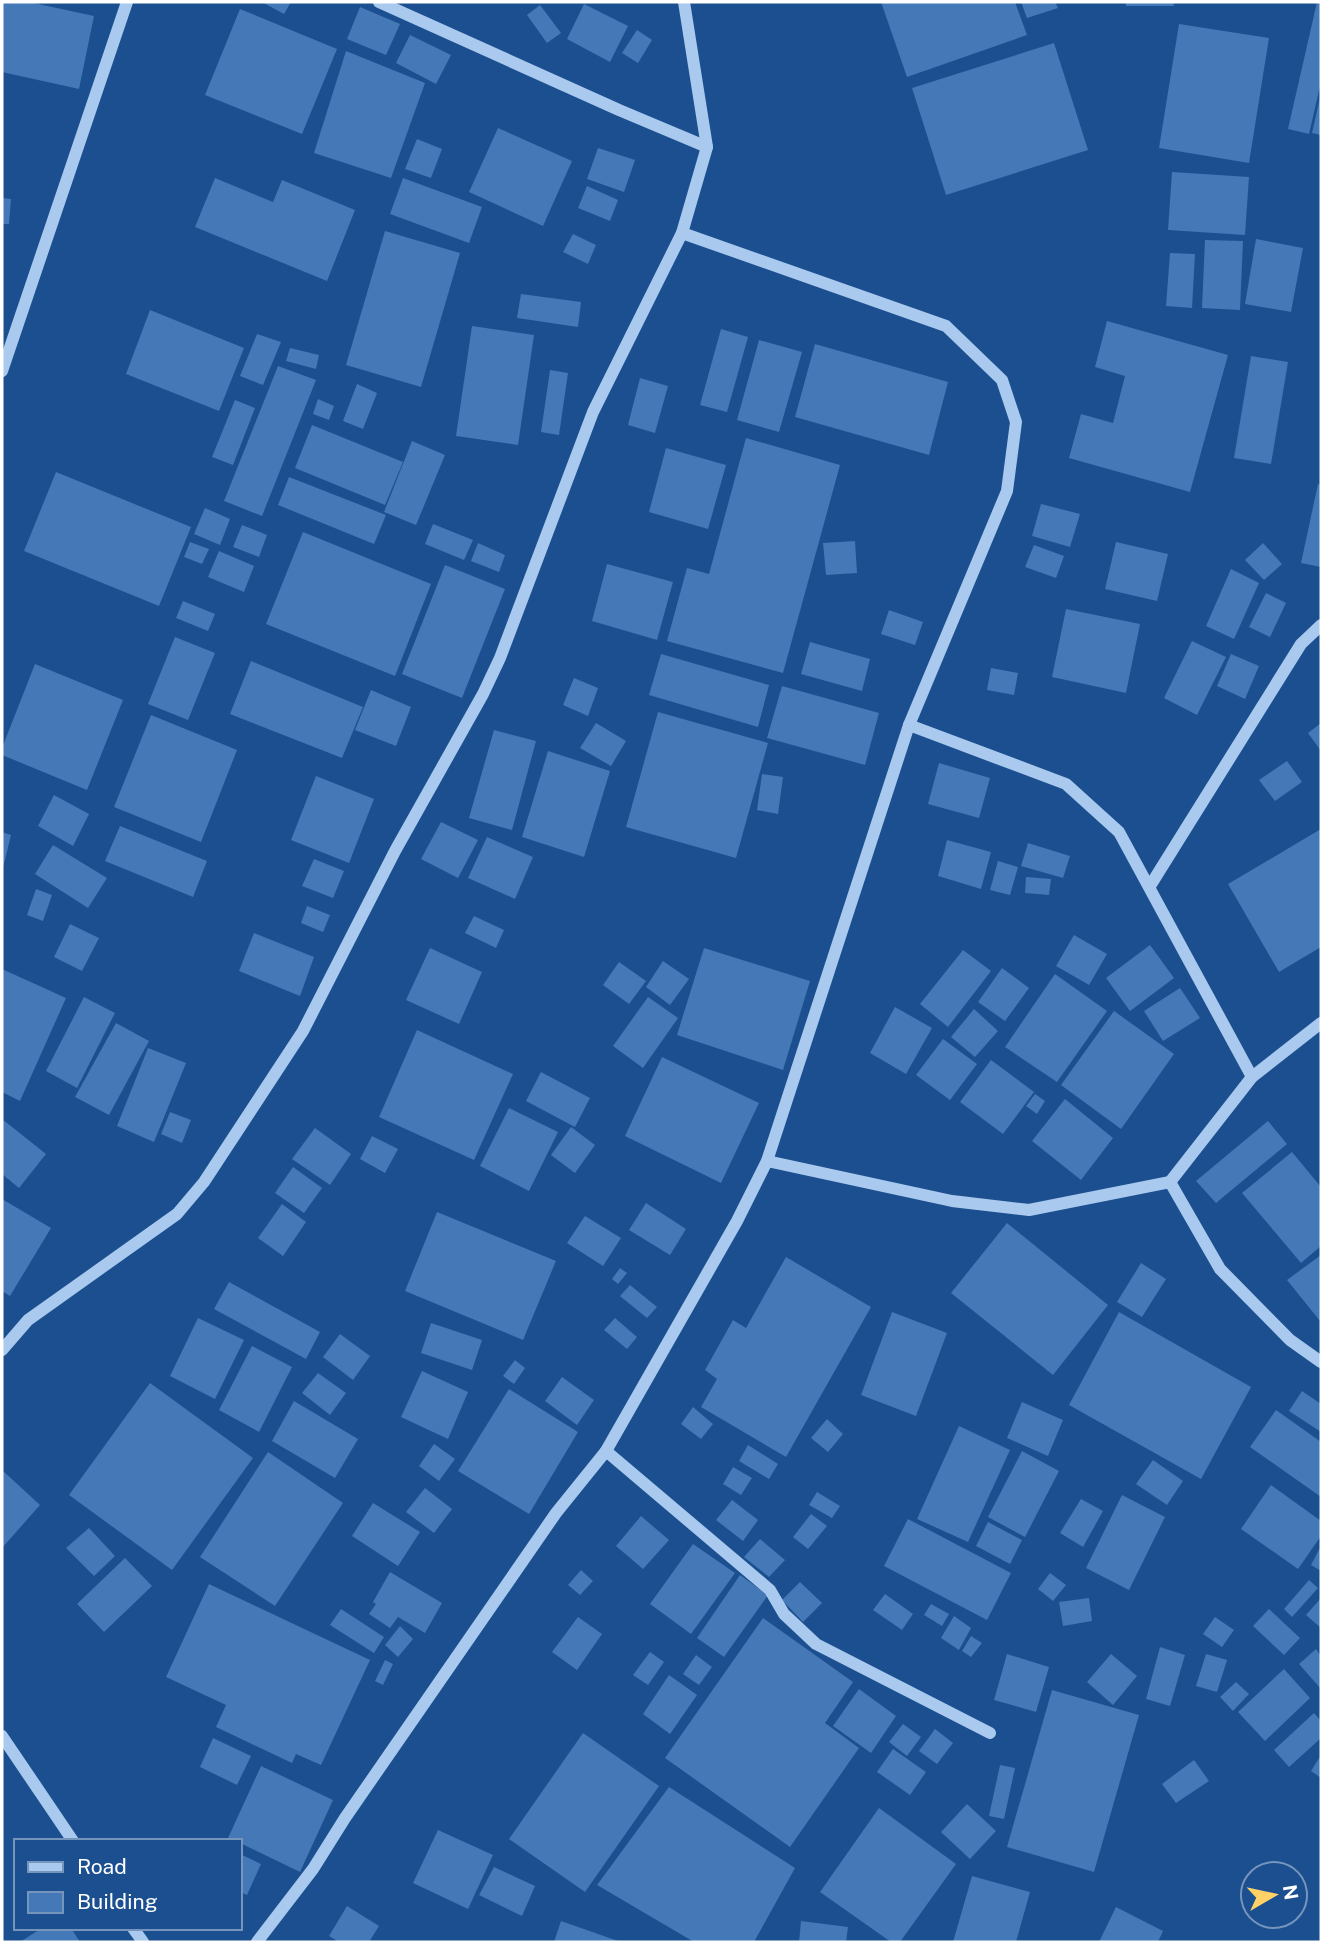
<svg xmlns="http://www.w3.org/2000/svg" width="1323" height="1944" viewBox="0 0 1323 1944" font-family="'Public Sans',sans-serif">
	<rect width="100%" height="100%" fill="#1b4f8f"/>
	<g fill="#4478b7">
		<path d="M2 2H29L94 16 79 89 2 72Z"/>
		<path d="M262 2H291L284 14Z"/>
		<path d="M881 2H1015L1027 35 907 77Z"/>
		<path d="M1021 2H1055L1058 8 1027 18Z"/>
		<path d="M1126 2H1173L1174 6H1126Z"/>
		<path d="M1317 2H1321V82L1309 134 1288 129Z"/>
		<path d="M584 4 628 26 610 62 567 39Z"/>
		<path d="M540 5 561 33 547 43 527 15Z"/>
		<path d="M360 7 400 24 386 55 347 39Z"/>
		<path d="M240 9 337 49 302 134 205 95Z"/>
		<path d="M1179 24 1269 38 1249 163 1159 148Z"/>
		<path d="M637 30 652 40 638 63 622 53Z"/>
		<path d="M410 35 451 55 436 84 396 63Z"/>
		<path d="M1054 43 1088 150 946 195 912 88Z"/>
		<path d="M346 51 425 83 391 178 314 153Z"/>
		<path d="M1320 98H1321V135L1312 133Z"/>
		<path d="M498 128 572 161 543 226 469 192Z"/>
		<path d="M417 139 442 149 431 178 405 169Z"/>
		<path d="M598 148 635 160 624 192 587 179Z"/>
		<path d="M1172 172 1249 177 1245 235 1168 230Z"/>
		<path d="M215 178 273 202 282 180 355 210 327 281 195 227Z"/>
		<path d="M403 178 482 207 469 243 390 214Z"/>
		<path d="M587 186 618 200 610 221 578 208Z"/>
		<path d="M2 198 11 199 9 224H2Z"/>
		<path d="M385 231 460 253 421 387 346 365Z"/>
		<path d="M573 234 596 245 588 264 563 252Z"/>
		<path d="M1256 239 1303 248 1291 312 1245 304Z"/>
		<path d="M1205 240 1243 241 1240 310 1202 308Z"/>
		<path d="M1170 253 1195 254 1192 308 1166 306Z"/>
		<path d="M521 294 581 302 578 327 517 318Z"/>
		<path d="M150 310 244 348 219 411 126 374Z"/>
		<path d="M1107 321 1228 355 1190 492 1069 458 1081 414 1113 423 1125 376 1095 367Z"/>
		<path d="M472 326 534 335 518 445 456 436Z"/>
		<path d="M721 329 748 337 727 412 700 405Z"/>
		<path d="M257 334 281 342 263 385 240 376Z"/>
		<path d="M759 340 802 352 779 432 737 420Z"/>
		<path d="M815 344 948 382 929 455 795 417Z"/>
		<path d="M290 348 319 355 316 369 286 361Z"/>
		<path d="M1251 356 1288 362 1271 464 1234 458Z"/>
		<path d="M278 366 316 380 262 516 224 501Z"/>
		<path d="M550 370 568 373 559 435 541 432Z"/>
		<path d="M640 378 668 386 655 433 628 425Z"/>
		<path d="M357 384 377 393 363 429 343 421Z"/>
		<path d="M318 399 334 406 329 420 313 414Z"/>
		<path d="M235 400 255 408 233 465 212 457Z"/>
		<path d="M312 425 403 462 385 505 295 468Z"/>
		<path d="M746 438 840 465 783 673 667 641 687 568 709 574Z"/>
		<path d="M412 441 445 455 416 525 384 512Z"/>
		<path d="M666 448 726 465 708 529 649 512Z"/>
		<path d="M56 472 191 527 159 606 24 551Z"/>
		<path d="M289 477 386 515 374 544 278 505Z"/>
		<path d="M1318 484 1321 485V567L1301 563Z"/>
		<path d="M1041 504 1080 514 1070 547 1032 536Z"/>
		<path d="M205 508 230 519 220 545 194 534Z"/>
		<path d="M433 524 473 540 464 560 425 544Z"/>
		<path d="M242 525 267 535 259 557 233 547Z"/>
		<path d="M303 532 431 584 395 676 266 624Z"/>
		<path d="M855 541 857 573 826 575 823 543Z"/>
		<path d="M190 542 209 549 202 564 184 557Z"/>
		<path d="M1116 542 1168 554 1157 601 1105 589Z"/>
		<path d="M478 543 505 555 499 572 471 561Z"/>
		<path d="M1263 543 1282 564 1264 580 1245 560Z"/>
		<path d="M1034 545 1064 556 1056 578 1025 567Z"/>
		<path d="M219 551 254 566 244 592 208 577Z"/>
		<path d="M607 564 673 582 657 640 592 621Z"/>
		<path d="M445 565 505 589 462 698 402 674Z"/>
		<path d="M1231 569 1259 583 1234 639 1206 626Z"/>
		<path d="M1266 593 1286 603 1270 637 1249 627Z"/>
		<path d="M183 601 215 614 208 631 176 618Z"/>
		<path d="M1066 609 1140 624 1126 693 1052 677Z"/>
		<path d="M889 610 923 622 915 645 881 634Z"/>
		<path d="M175 637 215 653 188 720 148 704Z"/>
		<path d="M1192 641 1226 657 1197 715 1164 698Z"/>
		<path d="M810 642 870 659 862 691 801 674Z"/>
		<path d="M661 654 769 685 758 727 649 695Z"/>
		<path d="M1231 654 1259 666 1245 699 1217 686Z"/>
		<path d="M251 661 363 707 342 758 230 714Z"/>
		<path d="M35 664 123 700 87 790 2 755V748Z"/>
		<path d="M991 668 1018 673 1014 695 987 690Z"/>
		<path d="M574 678 598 688 588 716 563 705Z"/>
		<path d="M782 686 879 713 865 765 767 738Z"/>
		<path d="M371 690 411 707 396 746 355 730Z"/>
		<path d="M658 712 768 743 736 858 626 827Z"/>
		<path d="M151 715 237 750 201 842 114 807Z"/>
		<path d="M596 723 626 741 611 766 580 748Z"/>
		<path d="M1321 723V751L1308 733Z"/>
		<path d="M494 730 536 741 512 830 469 818Z"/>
		<path d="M548 751 610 771 584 857 522 837Z"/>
		<path d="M1287 761 1302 782 1275 801 1259 780Z"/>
		<path d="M939 763 990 778 979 818 928 804Z"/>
		<path d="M762 774 783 777 778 814 757 810Z"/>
		<path d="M316 776 374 799 349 863 291 840Z"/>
		<path d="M54 795 89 814 73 846 38 826Z"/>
		<path d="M441 822 478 840 458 878 421 859Z"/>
		<path d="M120 826 207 861 193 897 105 861Z"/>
		<path d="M1321 829V947L1279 972 1228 884Z"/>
		<path d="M2 832 11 835 3 868H2Z"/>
		<path d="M487 837 533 857 515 899 468 878Z"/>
		<path d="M947 840 991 852 981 889 938 876Z"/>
		<path d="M1028 843 1070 856 1063 878 1021 866Z"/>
		<path d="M53 845 107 878 88 908 35 874Z"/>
		<path d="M314 859 344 871 333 898 302 886Z"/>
		<path d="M998 861 1018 867 1010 895 990 890Z"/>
		<path d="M1026 877 1051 879 1049 895 1025 893Z"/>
		<path d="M36 889 52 895 43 921 27 915Z"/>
		<path d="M307 906 330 915 323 932 301 923Z"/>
		<path d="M474 916 504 930 496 948 465 933Z"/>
		<path d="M70 924 99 938 82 971 54 957Z"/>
		<path d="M254 933 314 957 300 996 239 971Z"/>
		<path d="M1074 935 1107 954 1089 985 1056 966Z"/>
		<path d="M1150 945 1174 978 1130 1011 1106 978Z"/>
		<path d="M430 948 482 972 459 1024 406 1000Z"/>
		<path d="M704 948 810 981 783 1070 677 1035Z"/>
		<path d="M963 950 991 971 948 1027 920 1004Z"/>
		<path d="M663 961 689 979 670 1005 646 987Z"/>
		<path d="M619 962 646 981 629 1004 603 985Z"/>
		<path d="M1002 968 1029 988 1005 1021 978 1002Z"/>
		<path d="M2 969 66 998 20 1101 2 1092Z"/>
		<path d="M1055 974 1107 1011 1057 1082 1005 1047Z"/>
		<path d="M1180 988 1200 1018 1163 1041 1144 1011Z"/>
		<path d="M84 997 115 1013 77 1088 46 1071Z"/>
		<path d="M648 997 678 1018 643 1068 613 1046Z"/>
		<path d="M895 1007 932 1028 906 1074 870 1053Z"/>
		<path d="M974 1009 998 1031 975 1057 951 1037Z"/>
		<path d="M1114 1011 1174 1054 1121 1129 1061 1085Z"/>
		<path d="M116 1023 149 1041 109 1115 75 1097Z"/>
		<path d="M417 1030 513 1074 474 1160 379 1117Z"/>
		<path d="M943 1039 977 1064 950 1100 916 1075Z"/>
		<path d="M148 1048 186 1063 154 1142 117 1126Z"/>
		<path d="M662 1057 759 1103 721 1183 625 1136Z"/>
		<path d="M991 1060 1034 1092 1003 1134 960 1102Z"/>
		<path d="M541 1072 590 1098 575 1127 526 1101Z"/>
		<path d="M1035 1094 1045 1101 1037 1114 1026 1106Z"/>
		<path d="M1065 1099 1113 1138 1081 1180 1032 1141Z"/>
		<path d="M509 1108 558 1132 529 1191 480 1166Z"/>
		<path d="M170 1112 191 1120 182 1143 161 1134Z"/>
		<path d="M2 1119 46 1154 19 1188 2 1174Z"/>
		<path d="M1268 1121 1287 1144 1216 1203 1196 1181Z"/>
		<path d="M571 1127 595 1145 575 1173 551 1155Z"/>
		<path d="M315 1128 351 1154 330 1185 292 1159Z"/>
		<path d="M372 1136 398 1149 385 1173 360 1159Z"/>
		<path d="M1292 1152 1321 1187V1246L1301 1263 1242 1193Z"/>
		<path d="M293 1167 322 1188 304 1213 275 1193Z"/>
		<path d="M2 1199 51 1228 10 1296 2 1291Z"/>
		<path d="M646 1203 686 1229 670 1255 629 1230Z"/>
		<path d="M282 1204 306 1222 283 1256 258 1238Z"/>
		<path d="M437 1212 556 1261 523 1340 405 1291Z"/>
		<path d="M585 1216 621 1238 603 1266 567 1243Z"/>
		<path d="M1007 1223 1108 1305 1053 1375 951 1293Z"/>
		<path d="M1321 1255V1320L1320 1321 1287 1280Z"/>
		<path d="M786 1257 871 1307 786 1457 701 1407 717 1379 705 1370 733 1320 746 1328Z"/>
		<path d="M1141 1263 1166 1279 1142 1317 1117 1302Z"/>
		<path d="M620 1268 627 1273 618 1284 612 1279Z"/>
		<path d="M229 1282 320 1332 306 1359 214 1309Z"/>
		<path d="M630 1285 657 1307 647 1318 620 1296Z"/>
		<path d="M892 1312 947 1333 916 1416 861 1395Z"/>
		<path d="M1119 1312 1251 1387 1201 1479 1069 1405Z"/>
		<path d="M198 1318 244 1340 215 1399 170 1376Z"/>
		<path d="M615 1318 637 1337 627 1349 604 1330Z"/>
		<path d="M431 1323 482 1340 472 1370 421 1353Z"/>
		<path d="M340 1334 370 1356 353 1380 323 1357Z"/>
		<path d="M252 1346 292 1367 259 1432 219 1410Z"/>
		<path d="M515 1360 525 1368 514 1384 503 1376Z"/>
		<path d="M422 1371 468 1392 448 1439 401 1417Z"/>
		<path d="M318 1373 346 1393 330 1415 302 1393Z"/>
		<path d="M562 1377 594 1400 577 1425 545 1401Z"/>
		<path d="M150 1383 253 1458 172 1570 69 1495Z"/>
		<path d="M509 1389 578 1432 529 1514 458 1471Z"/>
		<path d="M1302 1391 1321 1404V1432L1289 1411Z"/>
		<path d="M294 1401 358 1439 335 1478 272 1441Z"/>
		<path d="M1022 1402 1063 1420 1048 1456 1007 1438Z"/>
		<path d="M693 1407 713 1424 701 1439 681 1424Z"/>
		<path d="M1276 1410 1321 1442V1497L1250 1447Z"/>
		<path d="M827 1419 843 1434 828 1452 811 1438Z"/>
		<path d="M959 1426 1010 1450 968 1542 917 1519Z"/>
		<path d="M434 1444 455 1459 439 1481 419 1466Z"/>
		<path d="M748 1445 778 1464 769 1479 739 1461Z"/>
		<path d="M1022 1451 1059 1471 1025 1537 988 1517Z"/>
		<path d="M268 1452 343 1503 275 1606 200 1557Z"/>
		<path d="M1153 1460 1183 1481 1167 1505 1136 1484Z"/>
		<path d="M733 1467 752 1478 741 1495 723 1484Z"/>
		<path d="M2 1470 40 1505 2 1548Z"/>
		<path d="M1271 1485 1321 1521V1536L1298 1569 1241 1529Z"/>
		<path d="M425 1488 452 1509 434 1533 406 1512Z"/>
		<path d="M817 1492 840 1506 832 1518 809 1505Z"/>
		<path d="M1122 1495 1165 1517 1129 1590 1086 1568Z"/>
		<path d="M1081 1499 1103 1511 1083 1547 1060 1533Z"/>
		<path d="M732 1500 758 1520 743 1541 716 1520Z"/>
		<path d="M373 1503 420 1532 398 1566 352 1536Z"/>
		<path d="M811 1514 827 1526 808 1549 793 1537Z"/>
		<path d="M641 1516 669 1540 643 1569 616 1546Z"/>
		<path d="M908 1519 1011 1573 987 1620 884 1566Z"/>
		<path d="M988 1522 1022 1540 1010 1564 976 1546Z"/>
		<path d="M89 1528 115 1556 94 1576 66 1548Z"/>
		<path d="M760 1539 785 1560 769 1577 744 1557Z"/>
		<path d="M693 1544 735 1573 691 1634 650 1604Z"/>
		<path d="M1321 1546V1571L1311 1565Z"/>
		<path d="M125 1558 152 1586 104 1632 77 1604Z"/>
		<path d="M581 1570 593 1581 580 1595 568 1585Z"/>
		<path d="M390 1572 442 1603 425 1633 398 1617 390 1628 369 1614 376 1604 373 1602Z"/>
		<path d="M1050 1573 1066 1585 1053 1601 1038 1589Z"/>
		<path d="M740 1575 768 1595 724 1657 697 1638Z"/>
		<path d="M1309 1580 1318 1588 1292 1617 1284 1609Z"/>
		<path d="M800 1582 822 1603 803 1622 782 1600Z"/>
		<path d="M209 1584 370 1660 321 1765 296 1754 292 1763 216 1727 226 1705 166 1677Z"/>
		<path d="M885 1594 913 1614 902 1630 873 1610Z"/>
		<path d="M1089 1598 1092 1621 1063 1626 1059 1602Z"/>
		<path d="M1321 1598V1628L1306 1615Z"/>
		<path d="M931 1604 949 1614 942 1626 924 1615Z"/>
		<path d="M341 1609 384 1637 374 1653 330 1625Z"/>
		<path d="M1269 1609 1300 1638 1284 1655 1253 1626Z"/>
		<path d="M954 1616 971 1628 959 1650 941 1638Z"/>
		<path d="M578 1617 602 1634 577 1670 552 1652Z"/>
		<path d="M1215 1617 1234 1630 1222 1647 1203 1634Z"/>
		<path d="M763 1618 853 1682 825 1723 859 1748 790 1847 665 1758Z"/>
		<path d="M400 1626 413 1639 398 1657 385 1645Z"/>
		<path d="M971 1636 982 1643 971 1657 962 1651Z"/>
		<path d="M1160 1647 1185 1655 1170 1706 1146 1699Z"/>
		<path d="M1316 1649 1321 1656V1689L1299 1664Z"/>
		<path d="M650 1652 664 1662 648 1685 633 1675Z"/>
		<path d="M1007 1654 1049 1667 1036 1712 994 1700Z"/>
		<path d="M1111 1654 1137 1676 1113 1705 1087 1682Z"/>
		<path d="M1206 1654 1227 1660 1217 1692 1196 1686Z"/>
		<path d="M696 1655 712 1667 699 1685 683 1674Z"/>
		<path d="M385 1660 393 1664 383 1685 375 1681Z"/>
		<path d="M1284 1669 1310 1698 1265 1741 1238 1712Z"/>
		<path d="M669 1675 697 1695 670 1734 643 1714Z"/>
		<path d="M1236 1682 1249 1694 1233 1711 1220 1697Z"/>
		<path d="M859 1689 896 1716 871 1753 833 1726Z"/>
		<path d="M1052 1690 1139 1715 1094 1872 1007 1847Z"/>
		<path d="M1314 1713 1321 1721V1738L1289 1767 1274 1750Z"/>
		<path d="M903 1724 921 1737 907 1756 889 1742Z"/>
		<path d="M935 1729 953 1743 937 1764 919 1751Z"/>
		<path d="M583 1733 659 1786 585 1892 509 1839Z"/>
		<path d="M213 1738 251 1756 237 1785 200 1767Z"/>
		<path d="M893 1749 926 1772 910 1795 877 1772Z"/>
		<path d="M1321 1755V1778L1311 1771Z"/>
		<path d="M1194 1760 1209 1781 1176 1803 1162 1784Z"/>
		<path d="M1000 1765 1015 1768 1004 1819 989 1816Z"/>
		<path d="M261 1766 333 1800 300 1872 240 1843V1841L228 1838Z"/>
		<path d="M669 1787 795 1868 754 1942H694L597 1885Z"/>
		<path d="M967 1804 996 1831 970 1859 941 1832Z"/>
		<path d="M879 1808 956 1864 900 1942H891L820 1892Z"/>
		<path d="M438 1830 493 1855 468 1909 413 1883Z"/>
		<path d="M240 1854 261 1864 247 1895 240 1892Z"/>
		<path d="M494 1867 535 1886 522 1916 479 1895Z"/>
		<path d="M972 1876 1030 1892 1016 1942H953Z"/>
		<path d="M347 1906 379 1926 369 1942H339L329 1936Z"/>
		<path d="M1116 1907 1163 1931 1158 1942H1099Z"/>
		<path d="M561 1921 621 1942H554Z"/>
		<path d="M801 1921 848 1927 846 1942H799Z"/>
		<path d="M42 1928H71L80 1942H20Z"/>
	</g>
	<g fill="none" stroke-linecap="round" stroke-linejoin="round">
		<g stroke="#a9c9ee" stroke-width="12">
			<path d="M379 2 619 110 707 147"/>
			<path d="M2 371 127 2"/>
			<path d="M909 725 1066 784 1119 832 1252 1077"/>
			<path d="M1150 886 1301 644 1321 625"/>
			<path d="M767 1161 952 1201 1029 1210 1170 1182 1220 1269 1290 1340 1321 1362"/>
			<path d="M1170 1182 1252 1077 1321 1023"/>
			<path d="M2 1350 28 1320 177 1214 204 1182 303 1031 395 851 483 694 500 658 593 412 682 233"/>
			<path d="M606 1451 770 1590 784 1614 816 1644 990 1733"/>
			<path d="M2 1736 73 1841"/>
			<path d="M133 1928 143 1942"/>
			<path d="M257 1942 313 1869 345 1818 556 1513 606 1451 737 1221 767 1161 909 725 1007 491 1016 422 1002 380 946 326 682 233 707 147 684 2"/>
		</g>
	</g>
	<rect width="1323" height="1944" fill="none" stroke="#ffffff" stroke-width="7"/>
	<rect x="14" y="1839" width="228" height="91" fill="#1b4f8f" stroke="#7695bc" stroke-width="2"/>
	<rect x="28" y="1862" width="35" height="10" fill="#a9c9ee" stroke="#7695bc" stroke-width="2"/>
	<text x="77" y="1874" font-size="21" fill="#ffffff">Road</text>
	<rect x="28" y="1892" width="35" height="21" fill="#4478b7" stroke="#7695bc" stroke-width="2"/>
	<text x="77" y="1909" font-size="21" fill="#ffffff">Building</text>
	<g transform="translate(1274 1895) rotate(81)"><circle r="33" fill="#1b4f8f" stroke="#7695bc" stroke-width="2"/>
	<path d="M0-5L12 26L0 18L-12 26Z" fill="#ffd166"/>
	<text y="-10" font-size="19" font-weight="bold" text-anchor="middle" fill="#ffffff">N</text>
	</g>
</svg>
